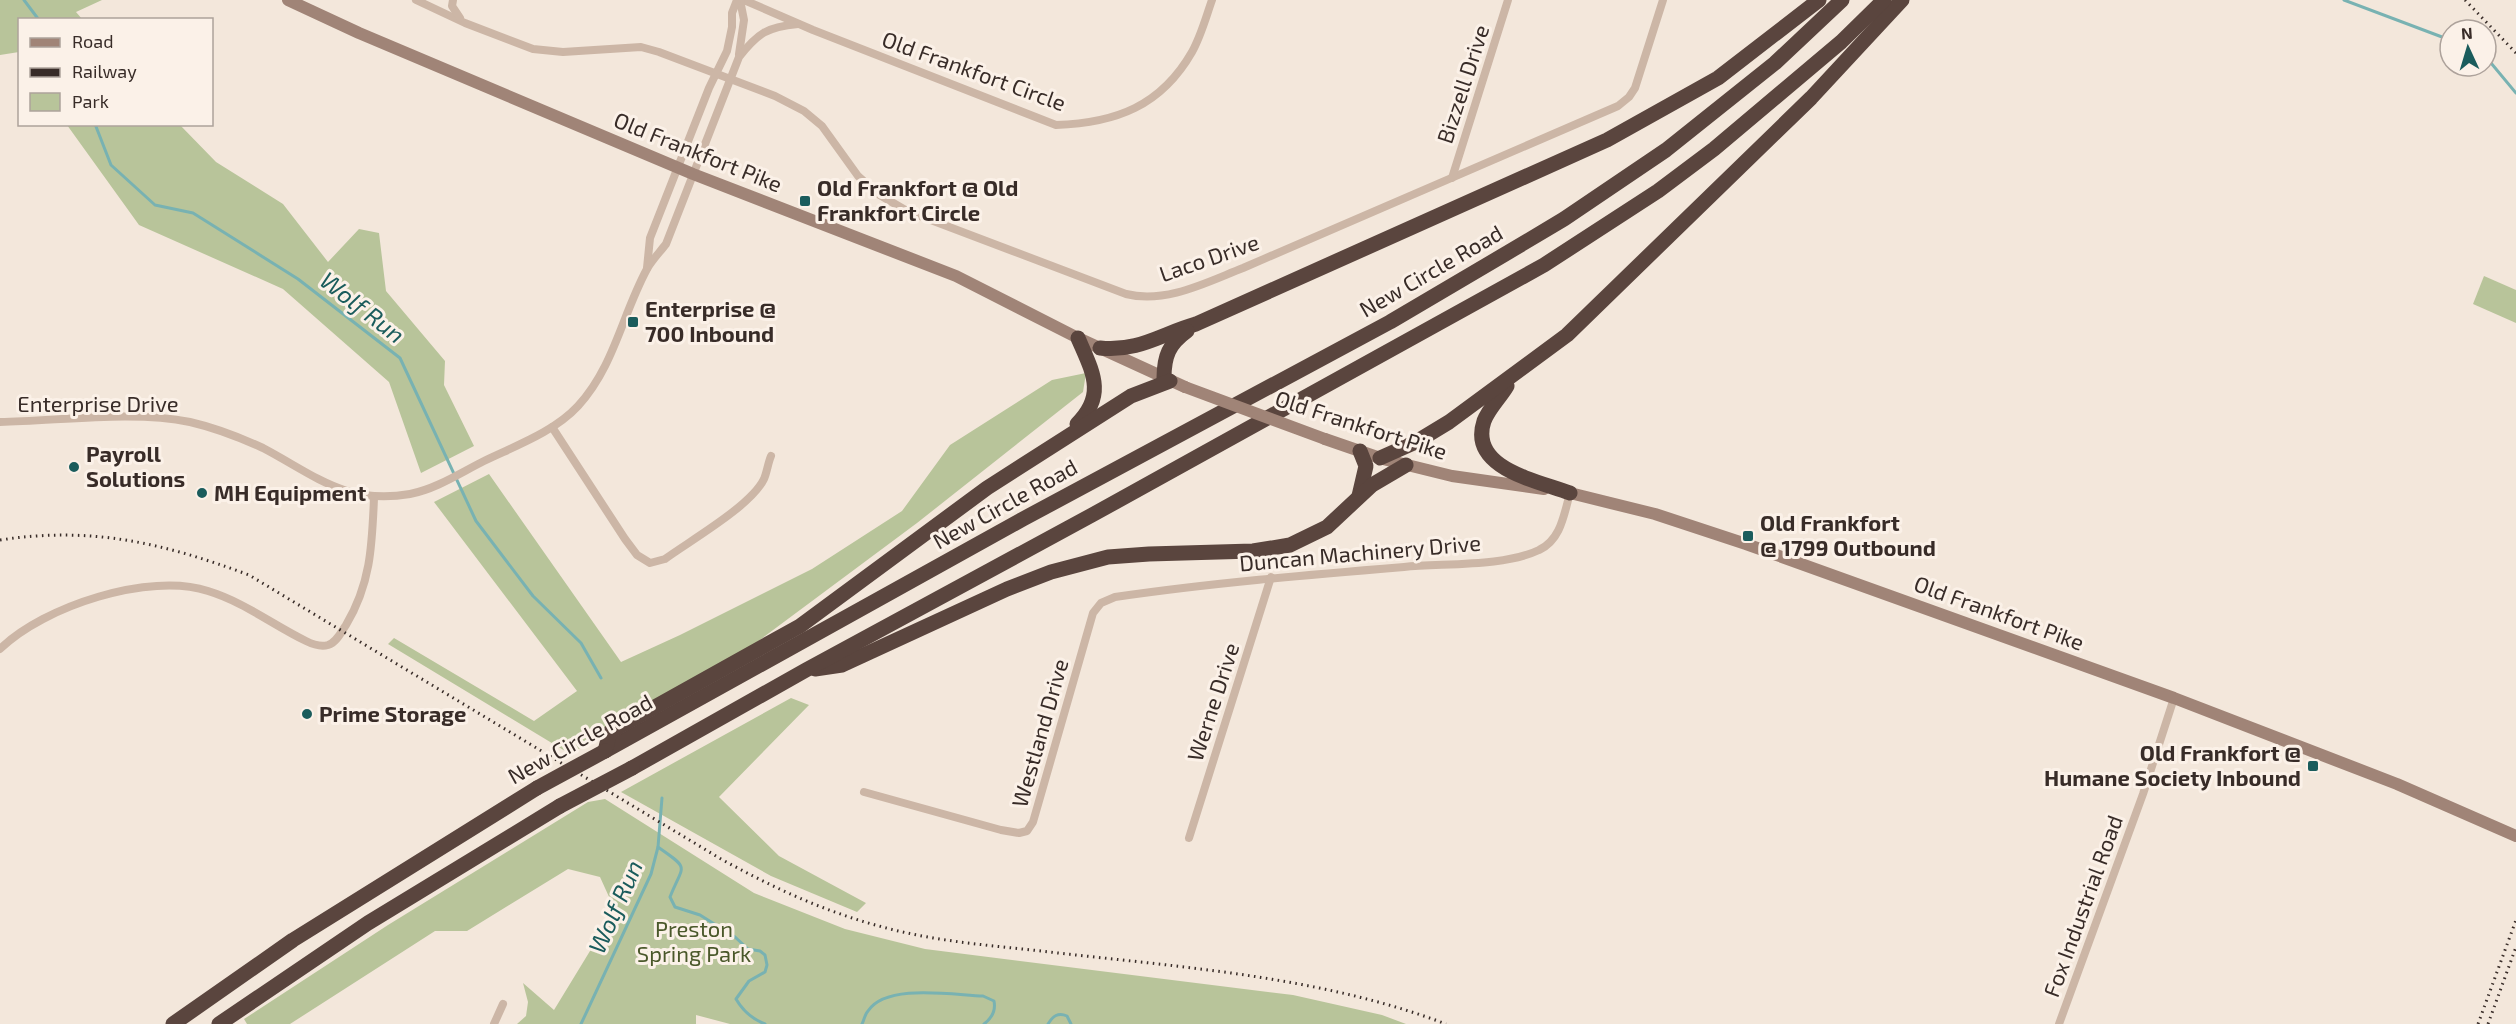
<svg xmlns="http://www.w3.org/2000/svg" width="2516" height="1024" viewBox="0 0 2516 1024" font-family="'Exo 2',sans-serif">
	<rect width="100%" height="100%" fill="#f3e7db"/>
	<g fill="#b8c49a">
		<path d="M0 0H102L76 12 82 19 20 20 19 52 0 55Z"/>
		<path d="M67 125H180L216 162 283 204 328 262 359 229 379 233 386 291 445 361 444 385 474 446 421 473 389 382 283 289 139 225Z"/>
		<path d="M2484 276 2516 290V323L2473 304Z"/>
		<path d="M1086 373 1083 392 917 523 741 654 570 754 388 644 394 638 534 721 577 691 434 502 489 474 621 662 680 635 812 569 902 511 950 445 1052 380Z"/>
		<path d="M791 698 809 705 719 797 779 856 866 903 857 912 771 876 621 792Z"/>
		<path d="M605 799 754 893 845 929 925 949 1293 995 1382 1015 1406 1024H730L696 1015V1024H517L526 1016 528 1002 523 983 554 1010 615 910 600 877 568 869 467 931H435L290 1024H247L244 1019 388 925 588 802Z"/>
	</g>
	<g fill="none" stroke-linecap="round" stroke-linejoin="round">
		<g stroke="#78b2b2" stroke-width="3">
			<path d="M24 0 39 20"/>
			<path d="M2344 0 2450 40"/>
			<path d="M2486 57 2516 93"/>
			<path d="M95 124 111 165 155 205 193 213 298 279 400 358 476 521 533 596 581 643 601 678"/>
			<path d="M658 847C691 870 683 864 670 897L675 907 700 915 735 937 748 949 760 951 765 955 767 965 765 972 749 981 736 999C743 1011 752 1019 765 1024"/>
			<path d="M581 1024 651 874 658 847 662 798"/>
			<path d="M862 1024C864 1020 865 1014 868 1011 886 983 953 995 983 996L994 1001C996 1011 992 1018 984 1024"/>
			<path d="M1048 1024C1053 1016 1058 1012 1067 1016L1071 1024"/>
		</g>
		<g stroke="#ccb6a6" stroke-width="8">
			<path d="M416 0 465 23 533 49 563 52 641 47 659 52 775 96 804 111 822 126 858 176 878 194 907 211 1126 294C1166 304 1207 282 1243 268L1618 106 1629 97 1635 88 1663 0"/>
			<path d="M453 0 452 6 460 18"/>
			<path d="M744 0 813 30 1056 125C1116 123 1161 106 1192 52 1201 36 1206 17 1212 0"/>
			<path d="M739 54 744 20 740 0"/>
			<path d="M1452 178 1508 0"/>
			<path d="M647 268 650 238 709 88 727 51 732 27V13L737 0"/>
			<path d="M0 422C59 421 133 410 190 422 216 428 239 437 263 448 316 476 346 505 410 494 436 489 460 473 484 461 515 446 554 432 578 406 614 367 622 315 647 269 652 260 660 252 666 244L739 57C758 33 767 27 798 24"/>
			<path d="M552 427 625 539 637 555 650 563 665 559C691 540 751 506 764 479 767 472 768 463 771 456"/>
			<path d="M0 649C44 606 149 572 208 591 244 602 273 625 306 641 312 644 321 647 328 645 337 642 341 632 346 625 371 583 372 545 374 498"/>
			<path d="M864 792 1001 830 1019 833 1027 831 1033 822 1093 613 1101 603 1115 597C1211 583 1307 575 1404 567 1443 563 1504 567 1539 550 1561 540 1564 514 1570 493"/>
			<path d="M1189 838 1271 577"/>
			<path d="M494 1024 503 1004"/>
			<path d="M2059 1024 2143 794 2174 698"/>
		</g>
		<g stroke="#a08477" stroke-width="12">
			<path d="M288 0 359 33 693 174 956 276 1078 338 1185 387"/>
			<path d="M1325 439 1383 459 1452 476 1544 489"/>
			<path d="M1562 491 1655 514 1746 544 2174 698 2397 784 2516 836"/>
		</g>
		<g stroke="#5a453e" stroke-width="15">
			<path d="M1100 348C1139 352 1161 334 1196 324L1607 140 1718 78 1819 0"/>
			<path d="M1164 378C1164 356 1169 344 1187 331"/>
			<path d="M1507 386C1500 398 1489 408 1484 421 1468 469 1539 481 1570 493"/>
			<path d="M1077 424C1107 394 1092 371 1078 338"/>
			<path d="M1380 458 1416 442 1449 422 1567 335 1811 98 1902 0"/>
			<path d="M1359 496 1366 466 1360 451"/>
			<path d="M815 669 842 665 1007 589 1051 572 1108 557 1149 554 1253 551 1290 545 1327 527 1372 485 1406 465"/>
			<path d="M605 751 1023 519 1390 322 1507 253 1564 219 1666 150 1775 63 1842 0"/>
			<path d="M605 751 610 732 800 626 987 488 1131 396 1170 381"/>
			<path d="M632 768 806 670 1092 515 1544 265 1658 191 1714 149 1841 42 1884 0"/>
			<path d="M173 1024 293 940 537 788"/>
			<path d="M219 1024 368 923 560 806"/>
		</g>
		<g stroke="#382c28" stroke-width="3" stroke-dasharray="1.5 4.5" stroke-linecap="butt">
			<path d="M2465 0 2516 53"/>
			<path d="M0 540C92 526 163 543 249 575L721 859C772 887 823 911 879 926 932 941 986 945 1041 951 1176 967 1317 975 1446 1024"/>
			<path d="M2478 1024 2516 920"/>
			<path d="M2488 1024 2516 947"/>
		</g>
		<path stroke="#a08477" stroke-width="12" d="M1185 387 1325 439"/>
		<g stroke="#5a453e" stroke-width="15">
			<path d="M537 788 605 751"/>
			<path d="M560 806 632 768"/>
		</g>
	</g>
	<g fill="#1a5c5c" stroke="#fbf1e8" stroke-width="2">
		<rect x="799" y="195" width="12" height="12" rx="3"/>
		<rect x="627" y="316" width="12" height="12" rx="3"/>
		<circle cx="74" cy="467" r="6"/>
		<circle cx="202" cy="493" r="6"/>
		<rect x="1742" y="530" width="12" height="12" rx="3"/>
		<circle cx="307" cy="714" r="6"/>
		<rect x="2307" y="760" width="12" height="12" rx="3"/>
	</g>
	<g text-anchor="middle" stroke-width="6" stroke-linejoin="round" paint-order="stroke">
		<g font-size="22" fill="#382c28" stroke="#fbf1e8">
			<text transform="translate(974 71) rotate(20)" y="8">Old Frankfort Circle</text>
			<text transform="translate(1463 84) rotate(-72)" y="8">Bizzell Drive</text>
			<text transform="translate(698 152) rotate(22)" y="8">Old Frankfort Pike</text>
			<text transform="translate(1209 258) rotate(-19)" y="8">Laco Drive</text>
			<text transform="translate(1431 271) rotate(-30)" y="8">New Circle Road</text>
			<text x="98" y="412">Enterprise Drive</text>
			<text transform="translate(1361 425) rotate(18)" y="8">Old Frankfort Pike</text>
			<text transform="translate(1005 504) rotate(-29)" y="8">New Circle Road</text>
			<text transform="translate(1360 553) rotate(-5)" y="8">Duncan Machinery Drive</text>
			<text transform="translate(1999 613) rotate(20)" y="8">Old Frankfort Pike</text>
			<text transform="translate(1213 702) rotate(-72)" y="8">Werne Drive</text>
			<text transform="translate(1040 733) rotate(-74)" y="8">Westland Drive</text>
			<text transform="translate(580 739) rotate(-29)" y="8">New Circle Road</text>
			<text transform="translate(2083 906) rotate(-70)" y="8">Fox Industrial Road</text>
		</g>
		<g font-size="22" font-weight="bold" fill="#382c28" stroke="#fbf1e8" text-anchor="start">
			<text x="817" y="196">Old Frankfort @ Old<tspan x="817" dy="25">Frankfort Circle</tspan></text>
			<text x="645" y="317">Enterprise @<tspan x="645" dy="25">700 Inbound</tspan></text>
			<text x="86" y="462">Payroll<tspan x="86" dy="25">Solutions</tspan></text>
			<text x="214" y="501">MH Equipment</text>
			<text x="1760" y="531">Old Frankfort<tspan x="1760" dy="25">@ 1799 Outbound</tspan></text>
			<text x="319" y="722">Prime Storage</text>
			<text x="2301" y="761" text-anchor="end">Old Frankfort @<tspan x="2301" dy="25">Humane Society Inbound</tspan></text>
		</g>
		<g font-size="22" fill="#4a582a" stroke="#fbf1e8">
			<text x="694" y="937">Preston<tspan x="694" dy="25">Spring Park</tspan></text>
		</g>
		<g font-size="24" font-style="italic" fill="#1a5c5c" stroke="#fbf1e8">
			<text transform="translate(362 308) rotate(38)" y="8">Wolf Run</text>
			<text transform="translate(616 907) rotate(-66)" y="8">Wolf Run</text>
		</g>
	</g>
	<rect x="18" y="18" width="195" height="108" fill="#fbf1e8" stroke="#ada29b" stroke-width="1.5"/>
	<rect x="30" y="38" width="30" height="9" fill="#a08477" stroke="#ada29b" stroke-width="1.5"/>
	<text x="72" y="48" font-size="18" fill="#382c28">Road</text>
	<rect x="30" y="68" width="30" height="9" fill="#382c28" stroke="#ada29b" stroke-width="1.5"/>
	<text x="72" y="78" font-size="18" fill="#382c28">Railway</text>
	<rect x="30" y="93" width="30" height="18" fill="#b8c49a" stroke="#ada29b" stroke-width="1.5"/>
	<text x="72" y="108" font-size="18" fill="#382c28">Park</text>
	<g transform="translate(2468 48) rotate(356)"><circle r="28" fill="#fbf1e8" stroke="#ada29b" stroke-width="1.5"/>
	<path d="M0-4.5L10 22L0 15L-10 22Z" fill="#1a5c5c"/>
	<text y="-9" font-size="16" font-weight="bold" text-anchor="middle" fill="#382c28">N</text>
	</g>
</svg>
